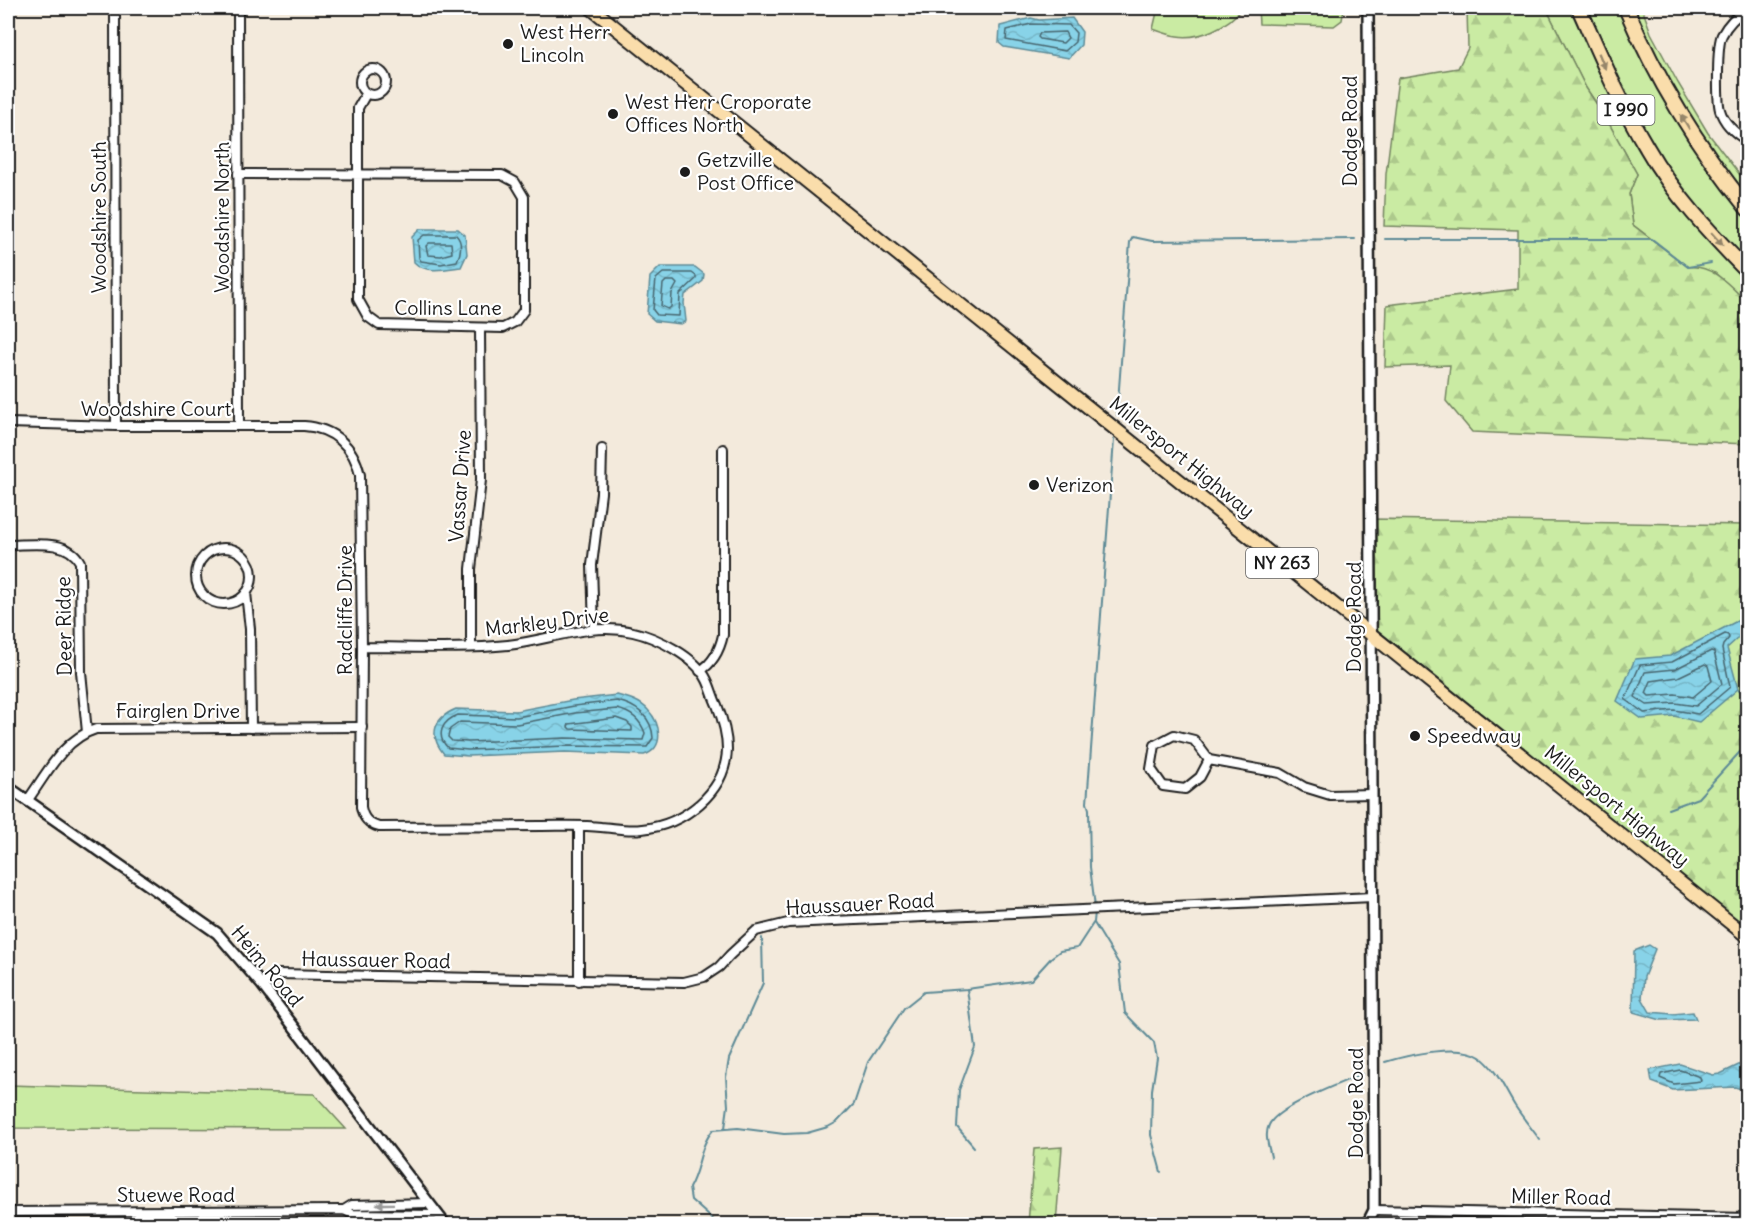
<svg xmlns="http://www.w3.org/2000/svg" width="1755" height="1232" viewBox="0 0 1755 1232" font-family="Delius,sans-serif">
	<defs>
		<pattern id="forest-firs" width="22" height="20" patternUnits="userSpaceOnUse" patternTransform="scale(1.5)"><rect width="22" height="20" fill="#caeba3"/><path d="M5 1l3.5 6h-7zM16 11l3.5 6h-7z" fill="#adc98c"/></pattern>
		<pattern id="water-waves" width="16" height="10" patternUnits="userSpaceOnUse" patternTransform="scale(1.5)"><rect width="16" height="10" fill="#88d3e8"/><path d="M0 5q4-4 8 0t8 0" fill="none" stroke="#75b5c6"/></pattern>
	</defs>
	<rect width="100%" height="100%" fill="#f3eadc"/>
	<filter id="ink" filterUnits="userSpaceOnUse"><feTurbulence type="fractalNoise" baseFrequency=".0167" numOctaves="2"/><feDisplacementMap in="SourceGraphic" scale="12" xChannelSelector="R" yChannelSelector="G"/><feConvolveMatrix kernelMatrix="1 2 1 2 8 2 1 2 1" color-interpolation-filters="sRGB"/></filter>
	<g filter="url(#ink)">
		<g fill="#caeba3" stroke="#738460" stroke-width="1.5">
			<path d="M1158 8H1242C1229 26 1199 40 1177 36 1169 35 1161 32 1153 29Z"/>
			<path d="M1258 8H1344L1342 20 1334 26 1259 24Z"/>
			<path d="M1546 8H1642L1651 33 1678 83 1708 133 1747 184V302L1715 273 1688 267 1633 225 1629 194 1637 174 1603 113 1586 88Z"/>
			<path d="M8 1085 314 1094 346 1129 8 1128Z"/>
		</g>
		<g fill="url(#forest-firs)" stroke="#738460" stroke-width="1.5">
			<path d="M1467 8H1546L1586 88 1607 120 1637 174 1629 194 1633 225 1688 267C1713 264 1731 287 1747 302V444L1472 432 1446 401 1450 365 1385 367 1387 305 1518 289V230L1384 226 1386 174 1398 78 1458 68 1468 48Z"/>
			<path d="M1371 519 1747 525V937L1372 636Z"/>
			<path d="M1062 1147 1056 1224H1028L1034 1149Z"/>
		</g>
		<g fill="url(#water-waves)" stroke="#5d8a96" stroke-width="1.5">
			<path d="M1031 18 1039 20 1072 18 1082 32 1081 45 1069 58 1004 47 999 43 1000 26Z"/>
			<path d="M420 229H458L465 235 467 254 461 267C446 269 425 274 414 262L412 237Z"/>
			<path d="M660 267H695L704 274 703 281 685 295 684 303 686 321 681 324 655 321 647 314 650 277Z"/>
			<path d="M1741 619 1747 624V630L1727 648 1738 689 1699 722 1674 716 1642 719 1617 701 1635 659 1670 656Z"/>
			<path d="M617 695C629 698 640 701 648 710 661 724 665 748 644 755L565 752 468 756 444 754C428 735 434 718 456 709L516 711 573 700Z"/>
			<path d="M1649 945 1655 949 1644 977 1642 998 1650 1012 1673 1014 1693 1012 1696 1019 1661 1020 1633 1012 1634 951Z"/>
			<path d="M1747 1061V1091L1735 1087 1673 1090 1652 1082 1650 1070 1680 1064 1713 1075 1720 1074Z"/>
		</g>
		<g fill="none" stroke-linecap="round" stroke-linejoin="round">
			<g stroke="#47656e" stroke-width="1.5">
				<path d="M1031 24 1069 25 1076 33 1075 42 1065 51 1006 40 1007 30Z"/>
				<path d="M1065 32 1068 38 1063 43 1040 39 1038 37 1040 33Z"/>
				<path d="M424 235H456C463 242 461 253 457 261L441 264 421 261 419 258 418 240Z"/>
				<path d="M429 243H451L452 253 441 256 428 255 426 246Z"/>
				<path d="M692 273 696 276V279L680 294 679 316 657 315 653 310 656 279 663 273Z"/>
				<path d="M666 281H674L677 284 672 293 671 307 668 309 661 306 663 284Z"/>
				<path d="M1725 634 1728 635 1729 638 1723 645 1722 649 1730 687 1698 714 1674 710 1644 713 1625 699 1640 665 1672 662Z"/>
				<path d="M1711 651 1714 652 1722 684 1696 706 1675 703 1647 705 1635 697 1645 672 1675 669Z"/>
				<path d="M1705 664 1708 666 1712 681 1693 697 1675 694 1649 696 1646 693 1651 681 1678 677Z"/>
				<path d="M617 701C636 705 652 717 653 738L647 747 565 746 468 750 448 748C435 735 442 721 458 715L517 717 574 706Z"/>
				<path d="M617 709C631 712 640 719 645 733L643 740 565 738 468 742 452 741 448 737 450 729 460 722 517 724 575 713Z"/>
				<path d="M616 718 627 722 632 727V731L570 729 568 727 569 724Z"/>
				<path d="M1680 1070 1700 1077 1701 1081 1674 1084 1660 1078 1661 1074Z"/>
			</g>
			<g stroke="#5d8a96" stroke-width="2">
				<path d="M1385 239H1652L1688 267 1711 263"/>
				<path d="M1742 247 1748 245"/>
				<path d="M1117 415 1130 242 1133 237 1152 241 1355 239"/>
				<path d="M1738 689 1748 696"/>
				<path d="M1668 809 1698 798 1748 743"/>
				<path d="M1095 907 1090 867 1089 809 1087 803 1114 440"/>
				<path d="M1094 923 1119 964 1125 1013 1154 1043 1157 1058 1152 1090 1151 1135 1161 1172"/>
				<path d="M967 989 975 1047 959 1090 957 1127 974 1147"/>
				<path d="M1385 1062C1408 1055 1459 1043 1480 1057 1496 1068 1505 1090 1515 1106 1523 1118 1532 1129 1540 1140"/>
				<path d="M725 1128 728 1106 726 1077 729 1059 763 983 762 938"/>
				<path d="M1271 1157C1269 1147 1264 1135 1269 1125 1277 1106 1342 1083 1362 1074"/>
				<path d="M718 1224 691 1200 689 1188C700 1170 699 1146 713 1130L738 1128 784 1134 807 1133 828 1127 837 1122 854 1104 868 1062 904 1008 924 992 967 989 1031 980 1052 957 1060 951 1077 948 1094 922 1095 912"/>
			</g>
			<defs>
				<g id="minor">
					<path d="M115 8 116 426"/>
					<path d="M238 8 239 426"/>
					<path d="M1748 8C1737 15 1728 23 1722 35 1717 44 1717 100 1720 110 1724 124 1736 134 1748 141"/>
					<circle cx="373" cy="82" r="13"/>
					<path d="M238 174 502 175 515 182 524 197V310L515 322 503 328 379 325 368 317 358 299V108L366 94"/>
					<path d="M8 423 116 426H304C333 428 354 446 360 475L362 647 361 807C363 818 368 824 379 827 433 827 488 826 542 826 562 826 582 825 601 827 615 828 628 831 642 829 683 825 726 793 727 749 727 733 723 720 717 705 713 697 711 688 707 680 696 657 656 637 633 632 590 622 550 640 508 645 460 650 410 647 362 647"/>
					<path d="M8 545C31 545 67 538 80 562L81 672 87 732"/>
					<circle cx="224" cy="576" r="28"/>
					<path d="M246 593 250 629 251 728"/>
					<path d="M594 629 592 565 601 493 602 449"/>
					<path d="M471 647V569L481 480 480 328"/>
					<path d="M700 671C713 663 720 649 723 635V449"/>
					<path d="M1209 760 1200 777 1185 789 1163 786 1151 769 1155 745 1174 735 1194 740 1209 760 1280 773 1304 787 1330 795 1372 794"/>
					<path d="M27 801C46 775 63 739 96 729L362 727"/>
					<path d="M579 826V981"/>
					<path d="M262 985 277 974 684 982 704 977 719 967 730 955 756 931 788 923 1373 897"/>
					<path d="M344 1210 352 1205 428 1203"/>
					<path d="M1374 1210 1748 1218"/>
					<path d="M8 1212 344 1210 352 1214 438 1215"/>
				</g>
				<g id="tertiary">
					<path d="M8 787 217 933 262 985 445 1224"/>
					<path d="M1367 1224 1374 1210V1186L1368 8"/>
				</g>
				<path id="primary" d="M591 8 1748 937"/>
				<g id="motorway">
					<path d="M1579 8C1600 55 1620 103 1647 148 1673 194 1711 234 1748 272"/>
					<path d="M1626 8C1657 81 1698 147 1748 209"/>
				</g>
			</defs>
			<use href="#minor" stroke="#1c1c1c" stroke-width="12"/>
			<use href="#tertiary" stroke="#1c1c1c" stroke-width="14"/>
			<use href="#primary" stroke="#1c1c1c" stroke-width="16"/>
			<use href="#motorway" stroke="#1c1c1c" stroke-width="18"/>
			<use href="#minor" stroke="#fff" stroke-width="8"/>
			<use href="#tertiary" stroke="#fff" stroke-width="9"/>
			<use href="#primary" stroke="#faddab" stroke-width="12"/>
			<use href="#motorway" stroke="#faddab" stroke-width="14"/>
		</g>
		<defs><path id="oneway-solid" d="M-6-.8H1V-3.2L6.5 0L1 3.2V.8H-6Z" transform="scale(1.5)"/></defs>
		<g fill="#96866b">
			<use href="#oneway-solid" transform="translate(1602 61) rotate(67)"/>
			<use href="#oneway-solid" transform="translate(1685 122) rotate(-122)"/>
			<use href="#oneway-solid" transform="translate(1717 239) rotate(48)"/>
		</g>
		<use fill="#999" href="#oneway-solid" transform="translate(385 1204) rotate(179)"/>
	</g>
	<g fill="#1c1c1c" stroke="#fff" stroke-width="2">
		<circle cx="508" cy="44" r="6"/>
		<circle cx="613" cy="114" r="6"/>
		<circle cx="685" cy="172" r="6"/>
		<circle cx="1034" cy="485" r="6"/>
		<circle cx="1415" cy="736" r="6"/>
	</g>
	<g text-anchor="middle" stroke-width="4.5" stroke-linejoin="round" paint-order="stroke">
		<g fill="#fff" stroke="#606060" stroke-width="1.5">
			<rect x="1597.5" y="95" width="57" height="30" rx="4.5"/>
			<rect x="1246" y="548" width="72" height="30" rx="4.5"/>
		</g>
		<g font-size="18" font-weight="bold" fill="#1c1c1c">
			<text x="1626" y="116">I 990</text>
			<text x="1282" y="569">NY 263</text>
		</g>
		<g font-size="20" fill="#1c1c1c" stroke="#fff" text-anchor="start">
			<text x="520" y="39">West Herr<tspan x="520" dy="23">Lincoln</tspan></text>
			<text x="625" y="109">West Herr Croporate<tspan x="625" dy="23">Offices North</tspan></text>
			<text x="697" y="167">Getzville<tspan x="697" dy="23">Post Office</tspan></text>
			<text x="1046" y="492">Verizon</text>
			<text x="1427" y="743">Speedway</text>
		</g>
		<g font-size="20" fill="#1c1c1c" stroke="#fff">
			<text transform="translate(1350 131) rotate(-90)" y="7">Dodge Road</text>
			<text transform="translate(99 217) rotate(-90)" y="7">Woodshire South</text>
			<text transform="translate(222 217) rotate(-90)" y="7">Woodshire North</text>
			<text x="448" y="315">Collins Lane</text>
			<text x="156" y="416">Woodshire Court</text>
			<text transform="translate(1182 457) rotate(39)" y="7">Millersport Highway</text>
			<text transform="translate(460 486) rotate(-86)" y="7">Vassar Drive</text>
			<text transform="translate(345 610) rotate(-90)" y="7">Radcliffe Drive</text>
			<text transform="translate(1354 617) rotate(-90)" y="7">Dodge Road</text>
			<text transform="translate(547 622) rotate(-7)" y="7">Markley Drive</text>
			<text transform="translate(64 626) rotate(-91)" y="7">Deer Ridge</text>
			<text x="178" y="718">Fairglen Drive</text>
			<text transform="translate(1617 806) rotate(39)" y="7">Millersport Highway</text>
			<text transform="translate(860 904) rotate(-3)" y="7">Haussauer Road</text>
			<text transform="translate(376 960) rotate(1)" y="7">Haussauer Road</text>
			<text transform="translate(267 966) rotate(50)" y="7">Heim Road</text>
			<text transform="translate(1356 1103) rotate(-90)" y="7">Dodge Road</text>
			<text x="176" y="1202">Stuewe Road</text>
			<text transform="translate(1561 1197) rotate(1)" y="7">Miller Road</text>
		</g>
	</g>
	<rect width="1755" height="1232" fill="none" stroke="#fff" stroke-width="30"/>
	<rect x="15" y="15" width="1725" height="1202" fill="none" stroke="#1c1c1c" stroke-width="2" filter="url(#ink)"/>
</svg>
